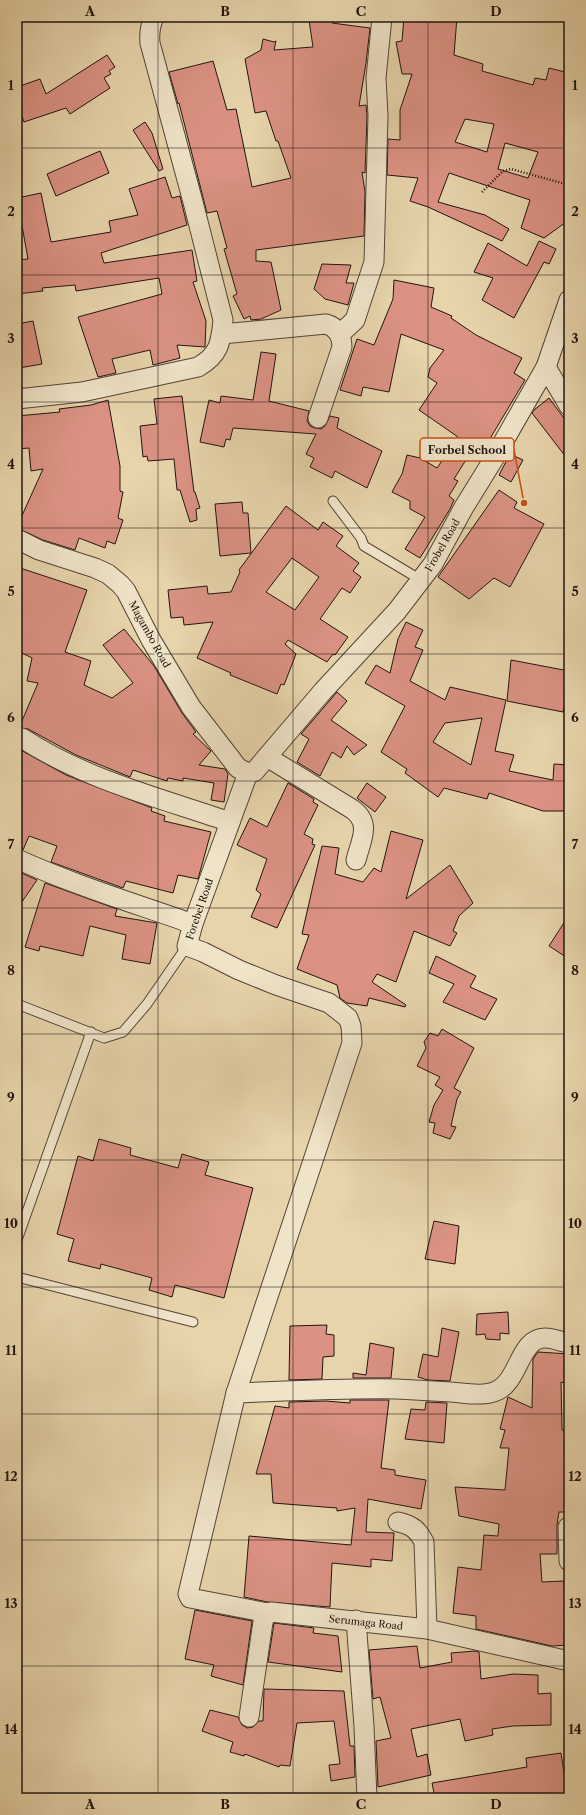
<svg xmlns="http://www.w3.org/2000/svg" width="586" height="1815" viewBox="0 0 586 1815" font-family="'Libre Caslon Text',serif">
	<rect width="100%" height="100%" fill="#e7d4ab"/>
	<filter id="stains"><feTurbulence type="fractalNoise" baseFrequency=".005" numOctaves="4"/><feColorMatrix values="0 0 0 0 .2 0 0 0 0 .09 0 0 0 0 .02 0 0 0 .5 -.17"/></filter>
	<radialGradient id="worn" r=".72"><stop offset=".6" stop-color="#630" stop-opacity="0"/><stop offset="1" stop-color="#630" stop-opacity=".3"/></radialGradient>
	<g fill="#db9283" stroke="#21140f" fill-rule="evenodd">
		<path d="M331 17 332 23 370 28 366 63 359 106 366 105 367 116 365 173 362 172 365 192 364 236 256 250V261L271 262 281 310 261 319 251 320 250 316 244 319 233 296 237 294 224 249 227 248 217 211 207 213 179 103 178 104 169 72 213 61 227 110 236 109 252 187 291 178 278 141H276L266 111 255 113 245 59 261 50 263 39 274 42 276 41 274 50 313 47 309 20Z"/>
		<path d="M404 17 444 19V17H457L454 55 483 64 482 71 533 85 535 78 546 80 549 68 569 73V220L544 238 521 228 530 200 449 173 438 202 485 215 509 229 502 241 428 207 410 201 418 178 387 175 388 139 400 140V110L412 74H402L396 42 402 41ZM465 119 494 124 487 152 455 142ZM505 143 538 152 528 178 498 169Z"/>
		<path d="M107 55 115 67 109 71 111 74 104 78 110 88 70 114 66 108 24 122 17 102V87L40 79 46 94Z"/>
		<path d="M145 122 152 133 163 169 159 171 133 130Z"/>
		<path d="M100 151 109 173 56 196 47 174Z"/>
		<path d="M165 177 172 198 180 196 187 225 101 253 104 263 192 250 197 281 193 282 206 321 205 347 177 345 180 358 153 365 150 350 112 359 116 373 98 377 78 317 162 294 159 278 76 291 75 285 42 288 43 291 17 294V260L28 259 17 198 41 193 51 242 111 232 109 221 138 215 129 189Z"/>
		<path d="M539 241 556 249 549 264 544 262 514 318 482 300 493 278 474 272 488 243 527 266Z"/>
		<path d="M322 264 351 265 346 283H354L348 305 325 299 314 289Z"/>
		<path d="M394 280 434 288 431 307 452 316 451 318 476 335 522 358 514 373 525 380 482 452 474 447 454 479 458 481 449 496 454 500 450 509 420 558 405 549 425 517 410 509V501L392 492 402 474 407 455 420 458 437 468 458 437 419 410 437 383 428 377 430 368 444 350 401 334 389 392 363 387 361 396 340 390 357 339 374 345 393 299Z"/>
		<path d="M33 321 42 364 19 368 17 359V324Z"/>
		<path d="M261 352 276 354 269 401 309 411 307 421 310 426 315 428 321 429 325 426 330 416 339 418 337 428 382 451 367 488 335 471 332 478 310 467 314 458 306 454 316 434 233 428 230 440 226 439 224 447 200 442 209 400 220 403 221 396 253 400Z"/>
		<path d="M182 396 194 492H195L200 508 196 509 197 520 190 522 180 490H177L174 459 148 461 147 456 143 457 140 426 157 424 154 399Z"/>
		<path d="M549 398 569 425V461L532 413 534 410Z"/>
		<path d="M108 400 120 466V491L123 492 118 518 123 520 115 544 107 541 105 548 79 538 75 550 43 540 19 529 22 521 20 520 43 469 31 471 29 448 17 449V416L60 412 59 409 91 405Z"/>
		<path d="M510 454 523 460 511 482 499 475Z"/>
		<path d="M499 490 517 502 514 508 544 524 510 587 494 578 469 599 438 577Z"/>
		<path d="M242 502 243 513H248L251 553 220 556 215 504Z"/>
		<path d="M286 506 318 530 323 522 343 536 336 546 359 563 353 571 361 577 350 593 342 588 320 619 348 637 335 655 333 654 327 662 288 640 285 644 296 654 284 685 281 684 277 694 230 675 231 673 197 658 213 622 184 625 183 617 171 618 168 590 207 586 208 594 231 592 240 572 239 570ZM292 558 319 577 295 610 266 592Z"/>
		<path d="M17 567 87 590 65 652 91 661 84 685 112 698 133 683 103 645 124 629 154 666 182 713 196 732 193 734 211 751 199 765 225 769 228 774 224 802 211 800 214 783 183 778V781L168 778 167 781 133 770 130 777 76 755 28 729 19 728 38 683 27 681 32 658 20 652 22 647 17 645Z"/>
		<path d="M406 622 423 630 415 647 423 650 410 681 445 700 450 687 506 700 495 751 514 755 509 771 553 780 554 764 568 765 566 811H543L489 793 487 799 444 788 438 797 405 773 407 769 381 752 405 706 365 683 376 665 390 673 398 639ZM482 718 471 765 433 742 445 723Z"/>
		<path d="M511 660 569 671V682L563 712 507 701Z"/>
		<path d="M337 692 347 701 331 720 367 745 354 755 347 746 341 758 332 752 320 776 297 762 309 739 301 734Z"/>
		<path d="M17 748 66 775 152 808 151 811 165 816 164 821 211 832 198 879 178 875 173 893 126 881 123 888 51 862 57 846 29 836 23 850 17 848Z"/>
		<path d="M288 783 314 799 313 802 318 805 304 834 313 839 312 844 315 845 277 928 251 917 261 894 256 890 267 859 237 845 250 818 267 827Z"/>
		<path d="M367 783 386 797 375 812 357 798Z"/>
		<path d="M391 831 423 840 406 899 450 865 473 903 459 916 453 931 457 933 450 946 414 931 396 982 377 974 372 982 406 1005 405 1007 369 998 367 1006 347 1003 340 998 337 985 297 969 309 935 302 934 322 846 339 848 335 874 363 882 374 868 381 872Z"/>
		<path d="M17 871 37 880 17 909Z"/>
		<path d="M45 883 117 909 115 916 157 923 150 964 122 959 126 935 90 926 83 956 40 946 39 951 25 947Z"/>
		<path d="M569 915V959L549 946Z"/>
		<path d="M436 956 476 976 470 987 497 999 485 1020 443 1002 454 984 429 973Z"/>
		<path d="M442 1029 474 1048 454 1088 461 1092 457 1099 451 1126 456 1127 450 1139 433 1133 435 1123 429 1122 434 1105 443 1090 435 1085 440 1077 417 1066 426 1048 424 1042 430 1033 438 1036Z"/>
		<path d="M99 1139 131 1148 130 1155 178 1168 182 1154 209 1162 205 1175 253 1188 224 1298 175 1285 172 1297 149 1290 152 1278 101 1264 100 1269 68 1261 74 1239 57 1234 78 1156 93 1161Z"/>
		<path d="M434 1221 459 1226 455 1264 425 1259Z"/>
		<path d="M508 1312 509 1334 500 1333V1340L486 1339 485 1334 476 1335 477 1314Z"/>
		<path d="M327 1325 326 1334 334 1335V1356L323 1357 322 1379 289 1380 290 1326Z"/>
		<path d="M442 1328 459 1332 450 1381 428 1380 418 1377 423 1354 438 1357Z"/>
		<path d="M370 1343 394 1348 391 1378H353V1373L366 1375Z"/>
		<path d="M538 1352 569 1354V1384L561 1382 562 1430 569 1431V1512H559L557 1525V1554H540L542 1582 564 1581 568 1645 552 1646 476 1629V1616L453 1613 458 1567 481 1570 484 1535 498 1536 499 1524 459 1516 455 1487 505 1490 509 1448H500L505 1430 500 1429 508 1397 532 1408 533 1359Z"/>
		<path d="M350 1400H389L381 1468 395 1470V1475L426 1480 421 1509 368 1499 366 1532 394 1533 392 1561 371 1559V1567L332 1563 330 1607 267 1602 244 1597 249 1536 351 1545 355 1508 337 1511V1508L273 1503 271 1474H256L275 1406 289 1408V1402L326 1401 350 1403Z"/>
		<path d="M426 1402 447 1403 444 1443 405 1439 411 1409 425 1410Z"/>
		<path d="M195 1610 252 1621 243 1685 211 1676 214 1665 185 1659Z"/>
		<path d="M274 1623 314 1628 313 1633 338 1636 342 1672 268 1662Z"/>
		<path d="M417 1646 420 1668 452 1662 451 1653 475 1651 479 1652 481 1679 513 1674 538 1675V1694L551 1693V1725L513 1726 492 1729 493 1735 465 1741 460 1719 411 1729 417 1757 427 1754 431 1775 378 1787 376 1741 391 1738 380 1697 373 1699 369 1650Z"/>
		<path d="M264 1689 344 1691 350 1746H354L355 1777 331 1781 329 1765 340 1764 334 1721 297 1723 290 1766 280 1765 279 1767 245 1754 244 1756 230 1752 233 1742 202 1731 210 1710 238 1717 242 1725 247 1728 253 1727 259 1721H263Z"/>
		<path d="M561 1753 567 1792 552 1798H516V1794L493 1798H435L432 1783 527 1767 526 1758Z"/>
	</g>
	<g fill="none" stroke-linecap="round" stroke-linejoin="round">
		<defs>
			<g id="lane">
				<path d="M333 501 361 538 364 546 421 580"/>
				<path d="M17 1004 104 1038 123 1032 147 1004 187 946"/>
				<path d="M17 1240 91 1032"/>
				<path d="M17 1277 193 1322"/>
			</g>
			<g id="street">
				<path d="M222 334 326 324C337 327 342 336 342 347L318 418"/>
				<path d="M340 334 355 320 374 262 378 116 376 78 382 17"/>
				<path d="M546 367 569 406"/>
				<path d="M17 399 82 392 198 367C219 355 221 343 223 320L193 202 150 43C149 33 150 26 154 17"/>
				<path d="M17 539 39 550 95 568 108 574 120 584 126 591 151 640 191 707 238 768 248 773 254 772 323 691 397 611 433 564 464 507 493 460 546 367 569 300"/>
				<path d="M22 738C84 779 160 798 230 822"/>
				<path d="M267 757 352 809C372 823 361 840 356 860"/>
				<path d="M17 859C74 885 134 903 193 924"/>
				<path d="M236 1393 352 1043 351 1026 348 1018 329 1003 276 985 239 970 203 952 187 946 193 924 248 773"/>
				<path d="M398 1522C412 1525 418 1530 424 1542L427 1629"/>
				<path d="M568 1527 569 1561"/>
				<path d="M268 1613 190 1598 188 1594 236 1393C289 1391 343 1388 397 1389 415 1390 433 1391 451 1392 464 1393 478 1396 490 1393 520 1388 517 1338 545 1338 553 1338 562 1342 569 1343"/>
				<path d="M356 1620 364 1726 367 1798"/>
				<path d="M249 1717 263 1622 266 1614 271 1612 427 1629 569 1661"/>
			</g>
		</defs>
		<use href="#lane" stroke="#524436" stroke-width="11"/>
		<use href="#street" stroke="#524436" stroke-width="21"/>
		<path stroke="#21140f" stroke-width="2.5" stroke-dasharray="1 2" stroke-linecap="butt" d="M482 192 503 171 511 169 569 185"/>
		<use href="#lane" stroke="#efe3c8" stroke-width="9"/>
		<use href="#street" stroke="#efe3c8" stroke-width="19"/>
	</g>
	<path fill="none" stroke="#21140f" stroke-width="1" stroke-opacity="0.55" d="M158 17V1798M293 17V1798M428 17V1798M17 148H569M17 275H569M17 402H569M17 528H569M17 654H569M17 781H569M17 908H569M17 1034H569M17 1160H569M17 1287H569M17 1414H569M17 1540H569M17 1666H569"/>
	<g text-anchor="middle" stroke-width="3" stroke-linejoin="round" paint-order="stroke">
		<g font-size="10" fill="#21140f" stroke="#efe3c8">
			<text transform="translate(442 545) rotate(-60)" y="4">Frobel Road</text>
			<text transform="translate(150 634) rotate(61)" y="4">Magambo Road</text>
			<text transform="translate(199 909) rotate(-71)" y="4">Forebel Road</text>
			<text transform="translate(366 1622) rotate(6)" y="4">Serumaga Road</text>
		</g>
	</g>
	<path fill="none" stroke="#ca4f0c" stroke-width="1.5" d="M524 503L514 450"/>
	<circle fill="#ca4f0c" stroke="#efe3c8" stroke-width="1.5" cx="524" cy="503" r="4"/>
	<rect fill="#efe3c8" stroke="#ca4f0c" stroke-width="1.5" x="420" y="438" width="94" height="23" rx="4"/>
	<g font-size="11" text-anchor="middle" font-weight="bold" fill="#21140f">
		<text x="467" y="454">Forbel School</text>
	</g>
	<rect width="586" height="1815" fill="none" stroke="#e7d4ab" stroke-width="44"/>
	<rect x="22" y="22" width="542" height="1771" fill="none" stroke="#21140f" stroke-width="1.5"/>
	<g font-size="13" text-anchor="middle" font-weight="bold" fill="#21140f">
		<text x="90" y="16">A</text>
		<text x="225" y="16">B</text>
		<text x="361" y="16">C</text>
		<text x="496" y="16">D</text>
		<text x="11" y="90">1</text>
		<text x="575" y="90">1</text>
		<text x="11" y="216">2</text>
		<text x="575" y="216">2</text>
		<text x="11" y="343">3</text>
		<text x="575" y="343">3</text>
		<text x="11" y="469">4</text>
		<text x="575" y="469">4</text>
		<text x="11" y="596">5</text>
		<text x="575" y="596">5</text>
		<text x="11" y="722">6</text>
		<text x="575" y="722">6</text>
		<text x="11" y="849">7</text>
		<text x="575" y="849">7</text>
		<text x="11" y="975">8</text>
		<text x="575" y="975">8</text>
		<text x="11" y="1102">9</text>
		<text x="575" y="1102">9</text>
		<text x="11" y="1228">10</text>
		<text x="575" y="1228">10</text>
		<text x="11" y="1355">11</text>
		<text x="575" y="1355">11</text>
		<text x="11" y="1481">12</text>
		<text x="575" y="1481">12</text>
		<text x="11" y="1608">13</text>
		<text x="575" y="1608">13</text>
		<text x="11" y="1734">14</text>
		<text x="575" y="1734">14</text>
		<text x="90" y="1809">A</text>
		<text x="225" y="1809">B</text>
		<text x="361" y="1809">C</text>
		<text x="496" y="1809">D</text>
	</g>
	<rect width="100%" height="100%" filter="url(#stains)"/>
	<rect width="100%" height="100%" fill="url(#worn)"/>
</svg>
